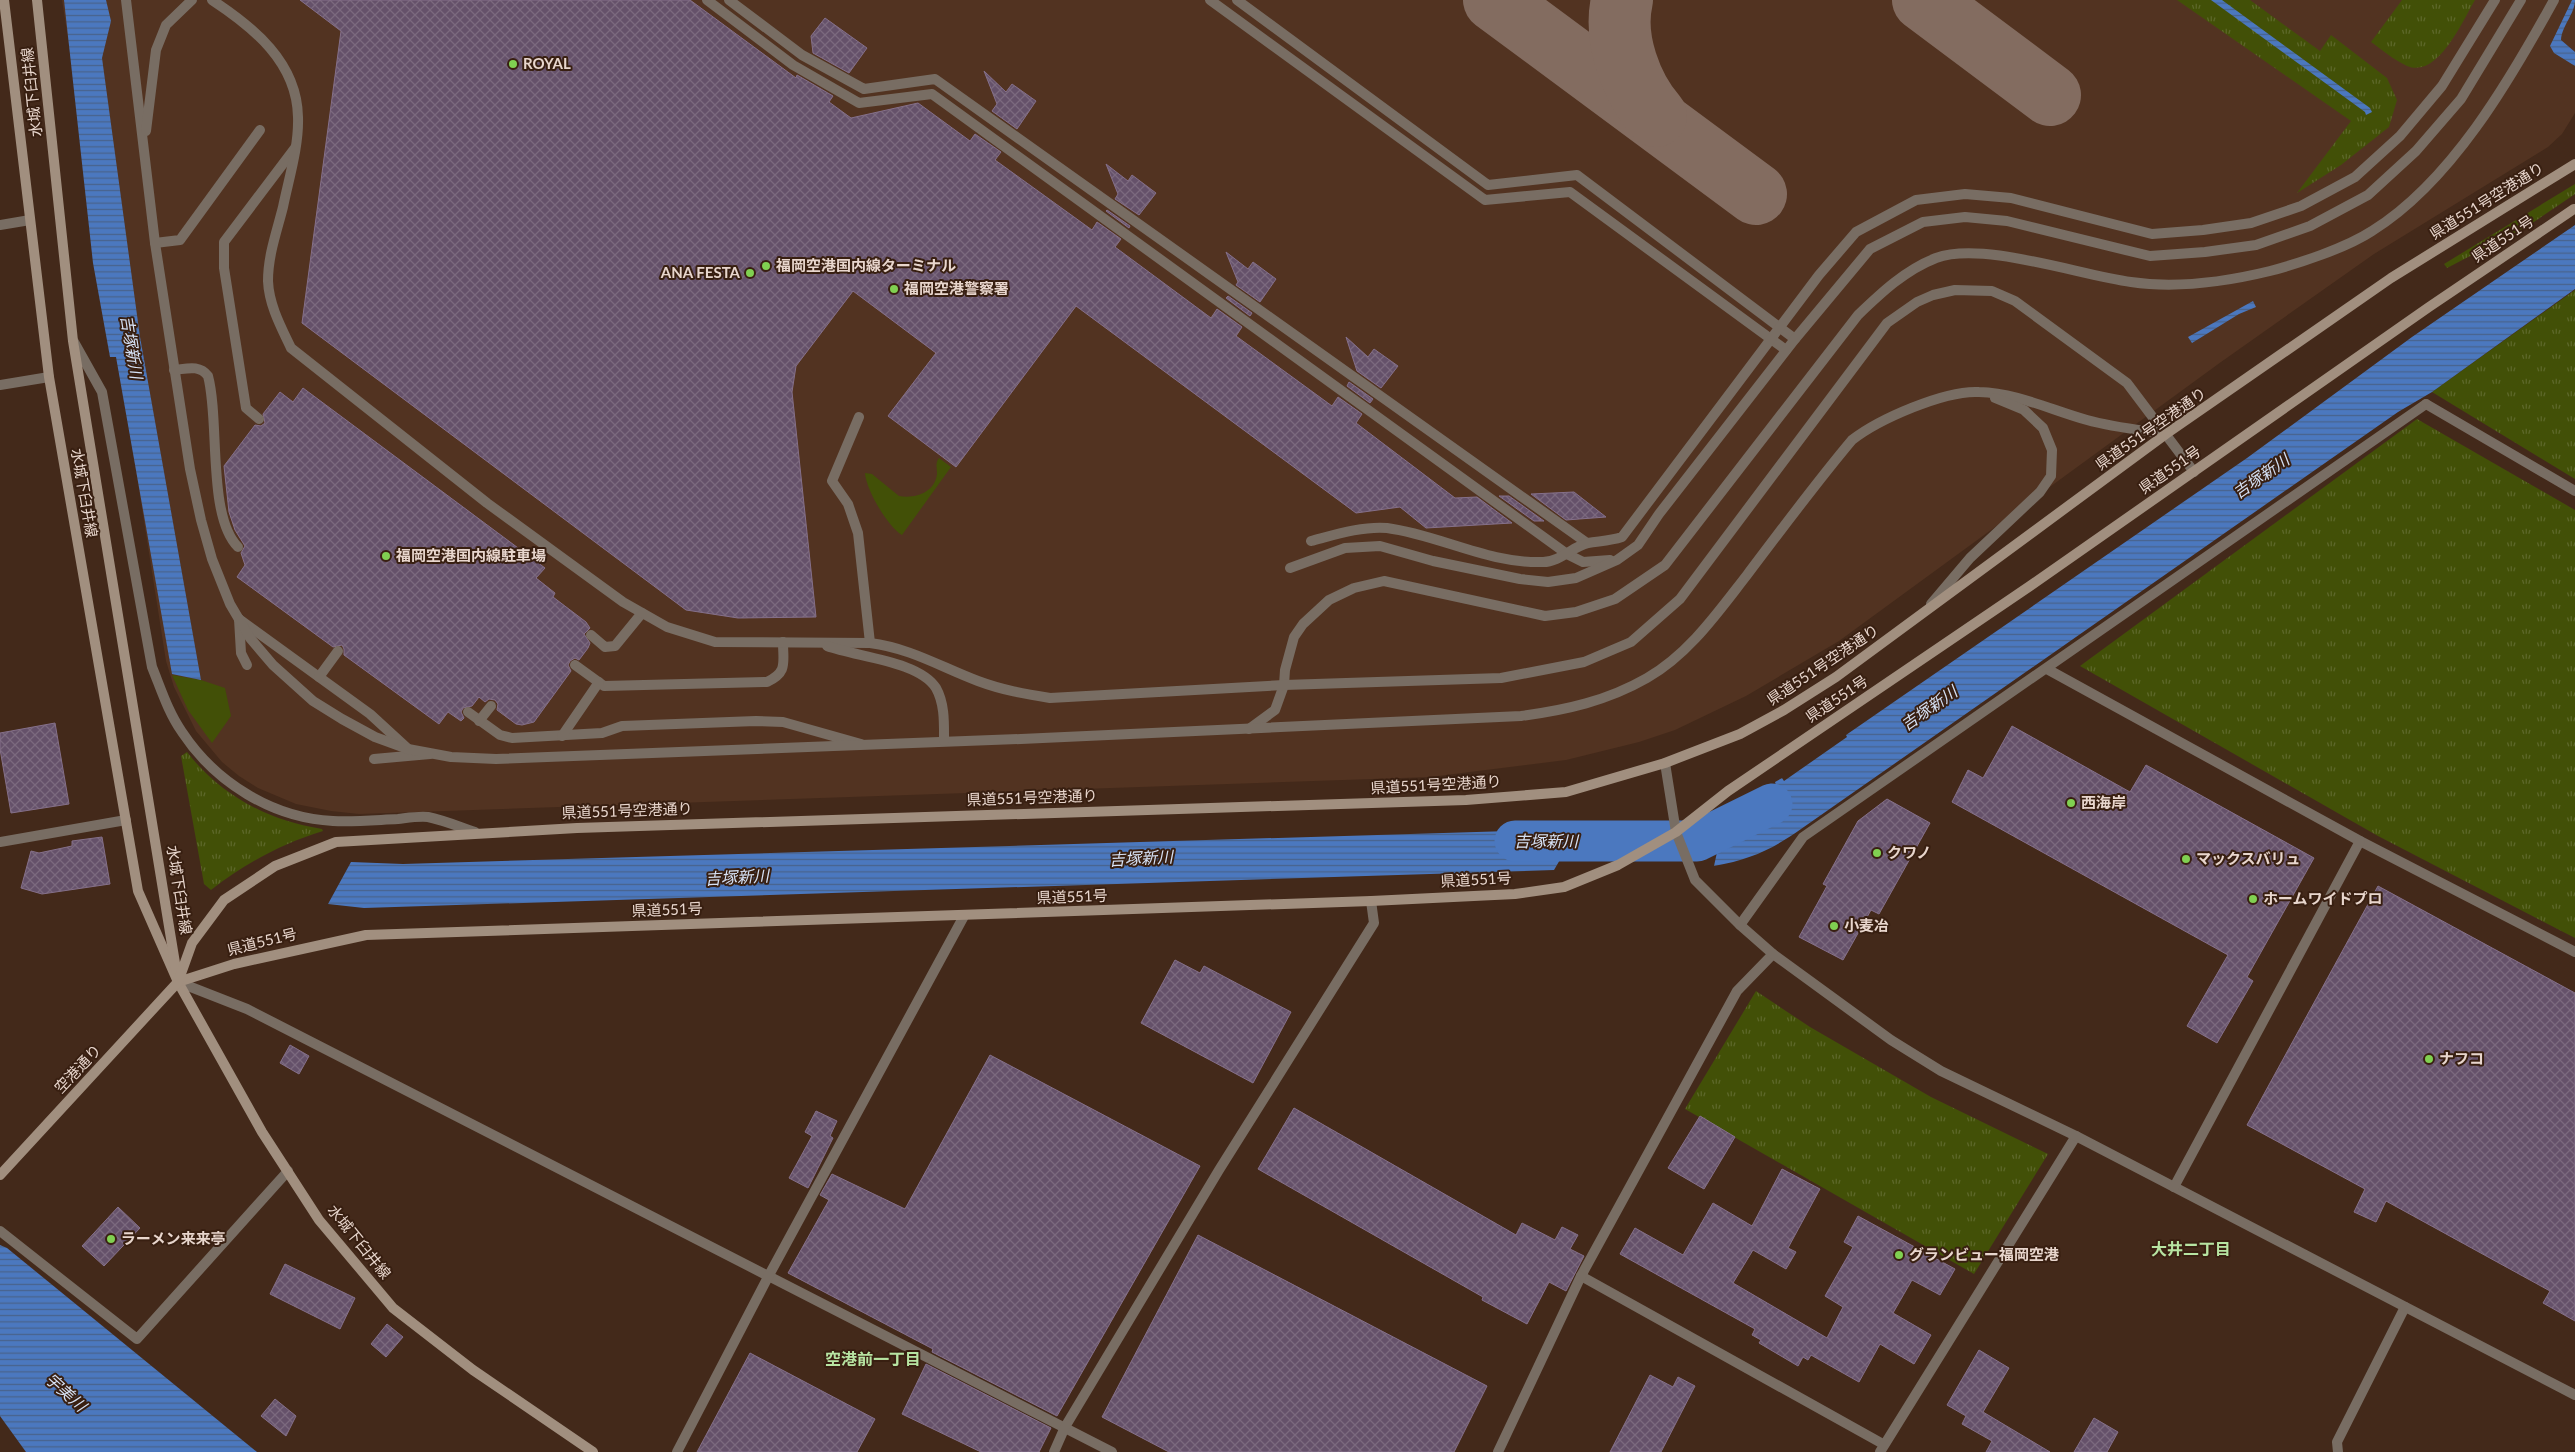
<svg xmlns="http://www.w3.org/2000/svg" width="2575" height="1452" viewBox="0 0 2575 1452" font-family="Lato,'Noto Sans JP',sans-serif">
	<defs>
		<pattern id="grass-tufts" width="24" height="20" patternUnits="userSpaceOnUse" patternTransform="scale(1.25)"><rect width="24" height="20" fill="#425007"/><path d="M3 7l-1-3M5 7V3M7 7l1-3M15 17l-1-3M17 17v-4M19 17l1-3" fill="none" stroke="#5d682a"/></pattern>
		<pattern id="water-rules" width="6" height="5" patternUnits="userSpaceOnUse" patternTransform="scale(1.25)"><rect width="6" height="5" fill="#4b78bf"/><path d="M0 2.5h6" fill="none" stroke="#49628b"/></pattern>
		<pattern id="building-cross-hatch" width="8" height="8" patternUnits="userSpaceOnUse" patternTransform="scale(1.25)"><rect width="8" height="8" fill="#65516a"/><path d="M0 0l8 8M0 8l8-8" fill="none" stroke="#7b697e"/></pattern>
	</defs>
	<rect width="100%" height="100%" fill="#43291a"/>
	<path fill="#523321" d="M62 0H2575V113L2562 134 2548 147 2374 254 2221 362 1839 641 1746 696 1675 730 1639 742 1566 760 1430 777 359 814 331 811 296 804 258 788 239 776 222 762 196 731 174 687 166 661Z"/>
	<g fill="url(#grass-tufts)">
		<path d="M2177 0H2250L2320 51 2331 35 2387 78 2397 100 2389 127 2341 165 2297 193 2351 121Z"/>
		<path d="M2402 0H2475C2463 20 2438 79 2407 66 2394 60 2382 50 2371 42Z"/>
		<path d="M2575 184V194L2528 226 2447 268 2444 264Z"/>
		<path d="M2575 290V479L2432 392Z"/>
		<path d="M2417 419 2575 510V938L2378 836 2080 666Z"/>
		<path d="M187 752C220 795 269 821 322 829L323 831C281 844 246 863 211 890L204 884 181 756Z"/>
		<path d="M1756 991 1810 1027 1931 1097 2048 1154 1974 1274 1685 1109Z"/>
	</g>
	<g fill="#425007">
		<path d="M939 458 951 467 902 535C888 527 866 490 865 473L872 474 899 496C916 499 935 492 937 474 937 467 935 463 939 458Z"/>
		<path d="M172 675 201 680 225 688 231 716 212 743 188 710Z"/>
	</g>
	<g fill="url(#water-rules)">
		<path d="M64 0H106L111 21 102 58 140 337 201 680 172 674 116 357H110L93 263Z"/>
		<path d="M2211 0H2222L2370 108 2372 112 2366 115 2365 112Z"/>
		<path d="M2572 0H2575C2575 14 2562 25 2561 40L2575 52V66L2554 53 2550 46Z"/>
		<path d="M2575 225V289L2432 392 2398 412 1801 829C1771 850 1751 859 1714 866L1726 811C1743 811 1761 795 1776 785L1775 782 1782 778 1784 781 1847 737 1846 735 2247 458 2412 337Z"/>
		<path d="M2253 301 2256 307 2239 314 2192 343 2188 337Z"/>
		<path d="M1578 829 1554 870 364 908 328 904 351 862 403 864Z"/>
		<path d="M0 1245 7 1248 257 1452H26L0 1416Z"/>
	</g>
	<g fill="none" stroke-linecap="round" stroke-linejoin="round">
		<path stroke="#4b78bf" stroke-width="41" d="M1515 841H1697L1772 804"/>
		<g stroke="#836c60" stroke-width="62">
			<path d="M1494 0 1756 194"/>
			<path d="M1622 0C1613 39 1631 87 1656 116"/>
			<path d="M1923 0 2050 95"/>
		</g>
	</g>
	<g fill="url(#building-cross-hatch)" stroke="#85708a">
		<path d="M300 0H690L796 78 797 75 833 96 829 102 851 118 918 103 970 141 975 134 1001 152 995 160 1092 230 1097 222 1121 239 1115 247 1211 318 1217 309 1242 327 1236 336 1332 406 1338 397 1362 414 1356 423 1455 498 1477 497 1512 523 1426 528 1400 507 1356 513 1076 306 956 467 888 416 936 353 853 291 796 366 792 392 816 617 738 618 686 610 302 323 341 31Z"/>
		<path d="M825 18 867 48 849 73 813 53 811 36Z"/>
		<path d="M984 71 1006 92 1012 84 1036 101 1017 129 992 111 997 104Z"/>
		<path d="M1106 164 1128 181 1132 175 1156 193 1139 215 1115 199 1118 194Z"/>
		<path d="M1107 210 1130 226 1129 228 1106 211Z"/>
		<path d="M1226 252 1248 269 1253 262 1276 279 1260 302 1236 285 1238 282Z"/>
		<path d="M1228 296 1252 313 1250 316 1226 298Z"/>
		<path d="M1346 337 1368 357 1374 349 1398 366 1381 388 1357 371Z"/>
		<path d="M1349 382 1373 399 1370 403 1347 386Z"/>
		<path d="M303 388 545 568 536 578 555 593 553 597 586 622 590 628 584 634 590 643 588 648 579 660 575 658 570 661 568 665 571 671 534 722 522 725 516 724 497 710 498 704 495 700 489 699 485 702 479 697 472 706 463 708 461 712 464 718 461 721 448 712 439 724 344 655V649L342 645 333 647 237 577 245 565 241 553 245 546 235 530 229 512 224 466 255 425 261 426 265 423 263 414 280 392 293 402Z"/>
		<path d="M1574 492 1606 517 1566 520 1531 494Z"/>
		<path d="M1499 496H1509L1544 521H1534Z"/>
		<path d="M55 723 69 804 11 813 0 749V733Z"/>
		<path d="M2012 726 2130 792 2146 765 2314 858 2247 977 2253 981 2217 1043 2187 1026 2228 955 1952 802 1968 770 1983 778Z"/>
		<path d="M1887 799 1930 823 1879 914 1871 910 1843 960 1799 937 1827 886 1823 884 1858 821Z"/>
		<path d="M102 837 110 884 42 894 21 888 31 851 39 853 72 846V841Z"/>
		<path d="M2378 886 2575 993V1321L2543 1303 2550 1291 2386 1201 2376 1222 2354 1212 2365 1189 2247 1125Z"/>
		<path d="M1175 960 1200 973 1204 966 1291 1012 1253 1083 1141 1023Z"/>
		<path d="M290 1045 309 1056 299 1074 280 1063Z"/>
		<path d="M990 1055 1200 1166 1057 1416 932 1352 933 1349 788 1273 829 1200 820 1195 832 1174 905 1209Z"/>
		<path d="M1294 1108 1516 1235 1522 1223 1555 1240 1562 1227 1578 1235 1570 1249 1584 1256 1566 1291 1549 1282 1527 1324 1482 1300 1483 1297 1258 1169Z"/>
		<path d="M816 1111 837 1121 830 1136 833 1138 808 1188 789 1178 812 1136 805 1132Z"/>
		<path d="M1700 1116 1735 1137 1704 1189 1668 1168Z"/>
		<path d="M1782 1169 1820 1189 1788 1248 1796 1252 1786 1269 1753 1250 1733 1283 1827 1338 1843 1307 1825 1296 1853 1247 1844 1242 1858 1216 1955 1269 1940 1295 1912 1280 1893 1313 1931 1335 1914 1364 1880 1344 1859 1382 1811 1355 1808 1360 1803 1357 1798 1366 1759 1343 1761 1340 1752 1335 1755 1329 1620 1254 1635 1228 1683 1255 1713 1203 1752 1226Z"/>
		<path d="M118 1207 140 1228 104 1266 82 1246Z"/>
		<path d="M1198 1235 1487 1386 1454 1452H1169L1102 1417Z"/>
		<path d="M285 1264 355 1298 340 1329 270 1294Z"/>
		<path d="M387 1324 403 1337 386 1357 371 1344Z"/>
		<path d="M1979 1350 2009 1368 1983 1412 2050 1452H1986L1992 1441 1962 1424 1966 1416 1947 1405Z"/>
		<path d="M750 1353 875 1419 857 1452H697Z"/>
		<path d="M926 1364 1051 1428 1039 1452H981L902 1414Z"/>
		<path d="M1650 1375 1673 1387 1678 1377 1695 1386 1661 1452H1610Z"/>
		<path d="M275 1399 296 1416 286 1436 261 1416Z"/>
		<path d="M2094 1418 2118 1432 2107 1452H2074Z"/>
	</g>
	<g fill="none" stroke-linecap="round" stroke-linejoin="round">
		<g stroke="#786d63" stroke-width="10">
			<path d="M707 0 793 65 859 103 932 94 1567 554 1583 562 1610 560"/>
			<path d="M729 0 802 55 864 89 935 79 1587 543"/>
			<path d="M1210 0 1485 200 1570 192 1786 350"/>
			<path d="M1237 0 1488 185 1577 175 1795 339"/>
			<path d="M155 243 180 240 260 130"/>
			<path d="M174 370C186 369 199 364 208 376 220 421 207 516 238 547"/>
			<path d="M859 417 832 481 848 504 858 533 870 643"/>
			<path d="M259 419 246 408 224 268V242L295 148"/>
			<path d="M1311 541C1334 535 1362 526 1387 528 1440 535 1488 564 1543 562 1560 562 1573 546 1588 543 1600 541 1610 541 1622 537L1819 275 1856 232 1916 200 1965 194 2011 198 2152 234 2203 230 2251 223 2301 206 2355 177 2400 136 2442 86 2495 0"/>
			<path d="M1290 568 1345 548 1380 546 1433 561 1520 579 1548 582 1576 578 1617 560 1638 545 1659 514 1795 339 1870 249 1923 222 1965 217 2007 221 2150 256 2205 252 2256 245 2310 226 2368 195 2416 151 2461 99 2521 0"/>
			<path d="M239 619 370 714 407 748"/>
			<path d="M239 619 241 653 247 665"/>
			<path d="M591 635 605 647 615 646 642 613"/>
			<path d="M575 665 604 686 767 682C788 672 783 663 783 642"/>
			<path d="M319 677 338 651"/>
			<path d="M468 712 500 735 512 738 602 733 622 726 756 721 783 722 861 744"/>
			<path d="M479 721 491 706"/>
			<path d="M1249 729 1275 710 1284 685 1285 670 1294 637 1303 624 1329 600 1354 588 1384 581 1545 616 1576 612 1615 599 1665 565 1858 315C1881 293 1905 270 1936 258 1983 241 2079 275 2131 282 2178 289 2225 282 2270 271 2300 263 2346 248 2372 231 2451 182 2510 80 2554 0"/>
			<path d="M562 736 599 682"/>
			<path d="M374 759 430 754"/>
			<path d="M0 1231 137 1339 288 1171"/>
		</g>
		<g stroke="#786d63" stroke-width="10">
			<path d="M0 225 30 220"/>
			<path d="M74 342 102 392 152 667C161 689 168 712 182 732 215 782 272 818 333 821 355 822 376 820 398 819 407 818 418 816 428 817 443 820 460 827 475 832"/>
			<path d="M0 385 49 377"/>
			<path d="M0 842 126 820"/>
			<path d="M1740 925 1803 837 2426 404"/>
			<path d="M178 982 247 1009 1112 1452"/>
			<path d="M1581 1276 1883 1444"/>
			<path d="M677 1452 768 1277 964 916"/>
			<path d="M1054 1452 1065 1427 1219 1170 1374 923 1371 901"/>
			<path d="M1498 1452 1581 1276 1737 991 1773 954"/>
			<path d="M1880 1452 2076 1136"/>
			<path d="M2338 1452 2337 1442 2405 1307"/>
		</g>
		<g stroke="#786d63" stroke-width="10">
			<path d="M126 0 155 243 190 469 201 520 212 559 230 604 250 638 273 665 313 701 342 719 375 737 408 749 451 757 496 759 1021 739 1521 716C1566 710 1607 701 1647 678 1689 654 1718 612 1747 575 1781 530 1815 484 1852 440 1879 419 1945 390 1979 392 2017 393 2051 410 2087 420 2112 427 2140 430 2166 434"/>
			<path d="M212 0C253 27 297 62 298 117 299 146 289 178 283 207 277 231 268 255 268 281 269 305 281 327 291 348L487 503 623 602 667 627 715 642 870 643C910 648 941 667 978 681 1002 690 1025 694 1050 698L1284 685 1501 678 1584 662 1631 642 1680 599 1887 323 1917 302 1933 295 1955 290 1992 291 2015 301 2127 383 2194 472"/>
			<path d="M146 131 156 50 166 25 192 0"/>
			<path d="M2426 404 2575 491"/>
			<path d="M1931 604 1970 558 2040 492 2051 476 2052 450 2043 428 2024 410 1995 398"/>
			<path d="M827 646C857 657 919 661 936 688 945 704 944 724 944 741"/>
			<path d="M2047 669 2360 841 2575 952"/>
			<path d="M1665 763 1676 832 1695 880 1740 925 1773 954 1891 1040 1941 1071 2076 1136 2575 1395"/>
			<path d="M2174 1187 2360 841"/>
		</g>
		<g stroke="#a18f7f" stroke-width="10">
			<path d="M4 0 49 377 138 891 178 982 262 1132 319 1220 393 1308 473 1370 593 1452"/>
			<path d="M37 0 73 341 176 969"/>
			<path d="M178 982 234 964 366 935 1371 901 1515 894 1564 887 1618 865 1676 832 1728 791 2030 586 2429 307 2574 209"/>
			<path d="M0 1175 178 982 192 943 224 900 275 866 336 842 577 828 1466 800 1566 792 1665 763 1740 734 1784 710 1836 677 2166 434 2391 278 2575 164"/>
		</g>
	</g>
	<g fill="#80d051" stroke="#381f11" stroke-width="2">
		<circle cx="513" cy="64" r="5"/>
		<circle cx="766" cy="266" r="5"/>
		<circle cx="750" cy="273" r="5"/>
		<circle cx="894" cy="289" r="5"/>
		<circle cx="386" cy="556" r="5"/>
		<circle cx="2071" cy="803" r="5"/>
		<circle cx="1877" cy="853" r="5"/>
		<circle cx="2186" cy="859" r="5"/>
		<circle cx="2253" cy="899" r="5"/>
		<circle cx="1834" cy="926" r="5"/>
		<circle cx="2429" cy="1059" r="5"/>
		<circle cx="111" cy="1239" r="5"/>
		<circle cx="1899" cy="1255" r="5"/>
	</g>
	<g text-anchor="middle" stroke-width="4" stroke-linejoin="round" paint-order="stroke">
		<g font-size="15" font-weight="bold" fill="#e8d6cd" stroke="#381f11" text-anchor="start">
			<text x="523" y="69">ROYAL</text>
			<text x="776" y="271">福岡空港国内線ターミナル</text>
			<text x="740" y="278" text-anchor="end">ANA FESTA</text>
			<text x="904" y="294">福岡空港警察署</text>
			<text x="396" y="561">福岡空港国内線駐車場</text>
			<text x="2081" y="808">西海岸</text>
			<text x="1887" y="858">クワノ</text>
			<text x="2196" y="864">マックスバリュ</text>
			<text x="2263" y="904">ホームワイドプロ</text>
			<text x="1844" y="931">小麦冶</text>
			<text x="2439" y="1064">ナフコ</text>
			<text x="121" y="1244">ラーメン来来亭</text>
			<text x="1909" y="1260">グランビュー福岡空港</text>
		</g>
		<g font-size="15" fill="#e8d6cd" stroke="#381f11">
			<text transform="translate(32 92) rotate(-96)" y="5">水城下臼井線</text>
			<text transform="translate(2487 201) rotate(-32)" y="5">県道551号空港通り</text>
			<text transform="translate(2503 239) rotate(-34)" y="5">県道551号</text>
			<text transform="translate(2151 429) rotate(-35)" y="5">県道551号空港通り</text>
			<text transform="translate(2170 470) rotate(-35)" y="5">県道551号</text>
			<text transform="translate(84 493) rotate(80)" y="5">水城下臼井線</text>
			<text transform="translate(1823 665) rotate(-34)" y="5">県道551号空港通り</text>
			<text transform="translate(1837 699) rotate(-34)" y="5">県道551号</text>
			<text transform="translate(1436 785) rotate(-3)" y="5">県道551号空港通り</text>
			<text transform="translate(1032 798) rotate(-2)" y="5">県道551号空港通り</text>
			<text transform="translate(627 811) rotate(-2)" y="5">県道551号空港通り</text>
			<text transform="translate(1476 880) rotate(-3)" y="5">県道551号</text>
			<text transform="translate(179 890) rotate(81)" y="5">水城下臼井線</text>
			<text transform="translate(1072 897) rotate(-2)" y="5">県道551号</text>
			<text transform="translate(667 910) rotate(-2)" y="5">県道551号</text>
			<text transform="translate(262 942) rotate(-14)" y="5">県道551号</text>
			<text transform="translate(78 1069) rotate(-47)" y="5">空港通り</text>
			<text transform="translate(359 1242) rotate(51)" y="5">水城下臼井線</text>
		</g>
		<g font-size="16" font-style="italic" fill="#d6e2f6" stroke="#381f11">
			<text transform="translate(132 347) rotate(81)" y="6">吉塚新川</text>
			<text transform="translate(2261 476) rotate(-35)" y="6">吉塚新川</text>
			<text transform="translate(1929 708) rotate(-35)" y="6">吉塚新川</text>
			<text x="1546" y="847">吉塚新川</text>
			<text transform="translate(1141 858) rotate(-3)" y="6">吉塚新川</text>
			<text transform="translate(737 877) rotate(-3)" y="6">吉塚新川</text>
			<text transform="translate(66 1392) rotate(42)" y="6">宇美川</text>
		</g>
		<g font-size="16" font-weight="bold" fill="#b7e4a2" stroke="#381f11">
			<text x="2191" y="1255">大井二丁目</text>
			<text x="873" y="1365">空港前一丁目</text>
		</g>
	</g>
</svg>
